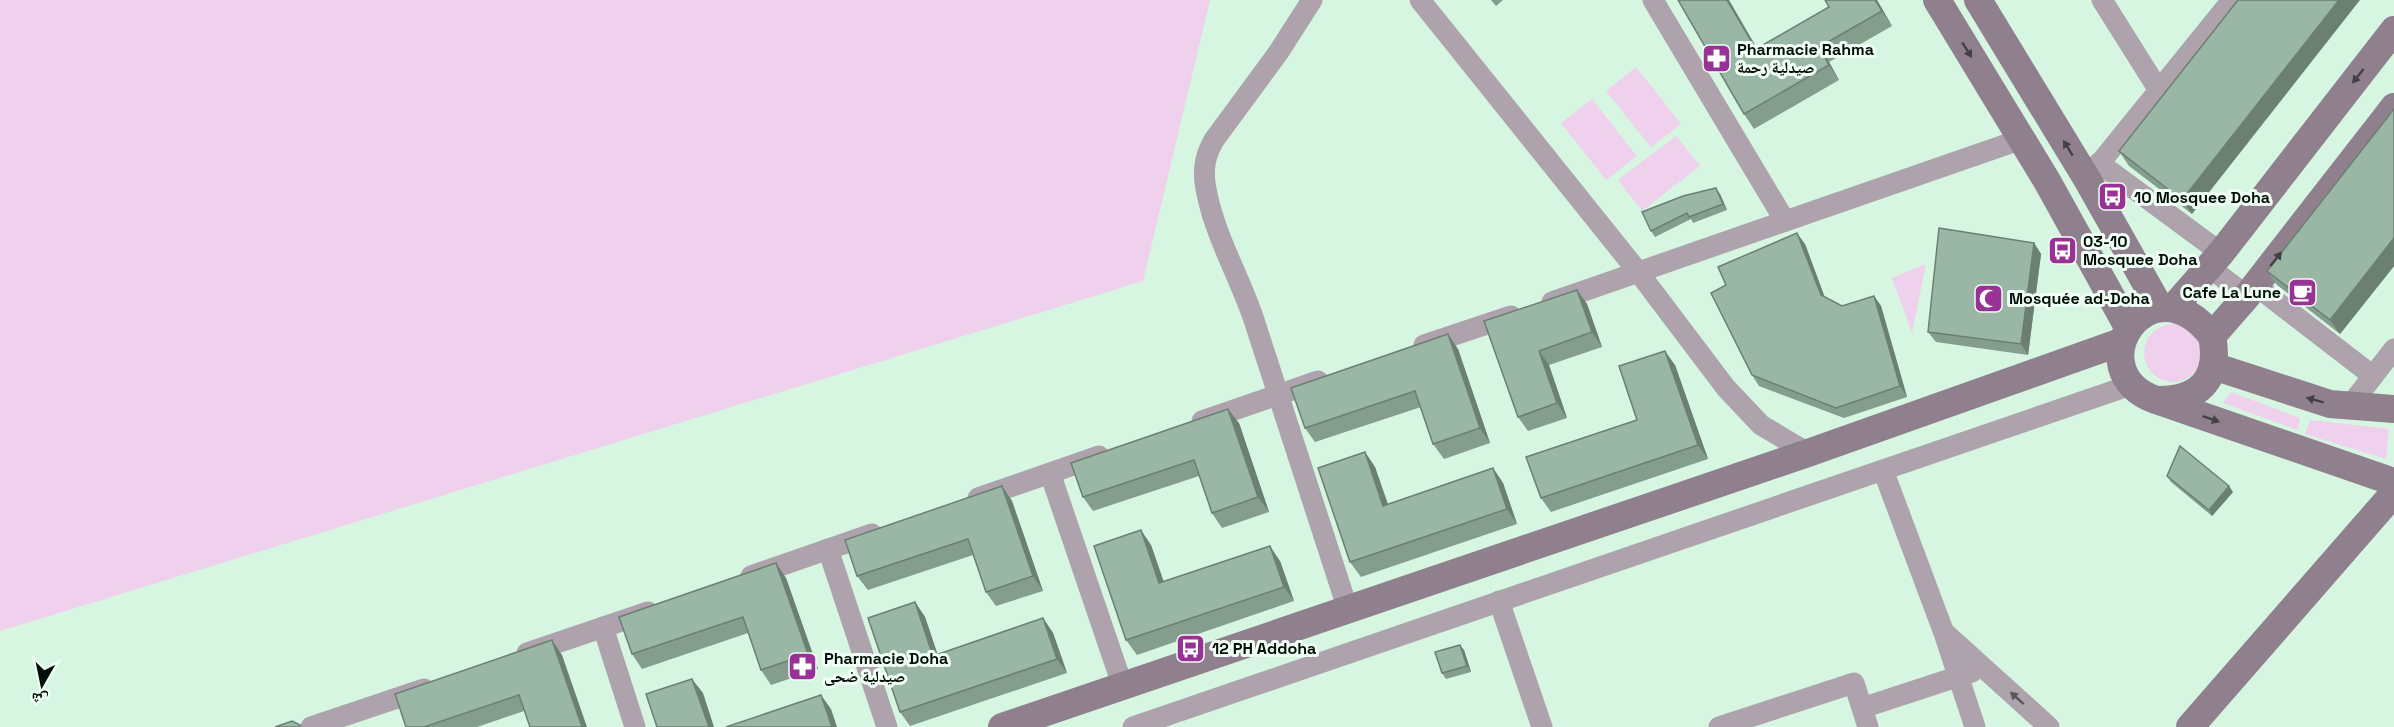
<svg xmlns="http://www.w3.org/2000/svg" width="2394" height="727" viewBox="0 0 2394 727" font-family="'Space Grotesk','Noto Naskh Arabic',sans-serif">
	<rect width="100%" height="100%" fill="#d6f6e1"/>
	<g fill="#efd1ed">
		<path d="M0 0H1210L1143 281 0 631Z"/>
		<path d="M1636 67 1681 124 1651 147 1606 91Z"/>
		<path d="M1592 99 1637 156 1606 180 1561 123Z"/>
		<path d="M1676 136 1700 166 1642 211 1618 180Z"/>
		<path d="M1926 264 1912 333 1892 278Z"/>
		<circle cx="2173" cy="353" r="29"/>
		<path d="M2231 392 2300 418 2298 430 2223 403Z"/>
		<path d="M2310 420 2389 429 2386 459 2305 434Z"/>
	</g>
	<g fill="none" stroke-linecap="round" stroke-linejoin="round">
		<g stroke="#aea3ad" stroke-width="21">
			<path d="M1312 0 1278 53 1214 140C1206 154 1203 166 1205 183 1212 231 1239 275 1254 320 1286 416 1316 514 1348 610"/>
			<path d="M1420 0 1639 273 1726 388 1761 425 1808 453"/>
			<path d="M1653 0 1785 221"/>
			<path d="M2102 0 2158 89"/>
			<path d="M2099 163 2221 253"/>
			<path d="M2087 179 2232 0"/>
			<path d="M2209 267 2247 296"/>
			<path d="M2255 285 2373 376"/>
			<path d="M1552 302 2022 139"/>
			<path d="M1424 345 1511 316"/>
			<path d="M2349 407 2394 349"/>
			<path d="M1202 421 1318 381"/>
			<path d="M1883 470 1944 633 1975 727"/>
			<path d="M1050 473 1123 687"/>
			<path d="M978 498 1099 456"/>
			<path d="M828 549 887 727"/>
			<path d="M751 576 872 534"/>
			<path d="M1499 601 1542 727"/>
			<path d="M603 627 635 727"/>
			<path d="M1945 633 2049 727"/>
			<path d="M527 653 648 612"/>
			<path d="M1862 708 1972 672"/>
			<path d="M311 727 424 689"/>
			<path d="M1133 727C1466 615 1798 499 2131 385"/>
			<path d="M1719 727 1854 683 1868 727"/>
		</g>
		<g stroke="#90808e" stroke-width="28">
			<path d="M1937 0 2047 181 2128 327"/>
			<path d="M1978 0 2087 179 2160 308"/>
			<path d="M2173 308 2221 253 2394 30"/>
			<path d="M2212 336 2247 296 2394 107"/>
			<path d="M2213 366 2330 404 2394 409"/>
			<path d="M2156 400C2198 401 2221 380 2212 336 2149 255 2075 372 2156 400L2394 482"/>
			<path d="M1002 727 1808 453 2121 342"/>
			<path d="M2190 727 2394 493"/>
		</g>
	</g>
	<g fill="#849d8d">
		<path d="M1491 0H1503L1496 6Z"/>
		<path d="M1877 0 1892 26 1829 62 1839 80 1754 129 1744 114 1757 48Z"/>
		<path d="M2238 0 2192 214 2129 166 2119 151Z"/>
		<path d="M2394 109V266L2340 334 2277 285 2267 271Z"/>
		<path d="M1720 194 1727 210 1693 223 1691 219 1655 237 1651 231Z"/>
		<path d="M2034 243 2041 254 2028 355 1936 342 1928 332Z"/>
		<path d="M1805 244 1825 298 1842 306 1874 296 1881 306 1907 397 1844 418 1759 386 1752 375Z"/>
		<path d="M1577 290 1587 304 1602 347 1549 365 1567 418 1528 431 1518 417 1484 321Z"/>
		<path d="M1458 349 1490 443 1444 459 1433 444 1421 407 1315 442 1305 428Z"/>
		<path d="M1675 365 1708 459 1551 512 1541 498 1637 420Z"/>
		<path d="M1239 423 1269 512 1222 528 1212 513 1199 476 1093 511 1083 497Z"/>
		<path d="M1365 452 1375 467 1388 504 1493 468 1503 483 1517 524 1361 577 1350 562Z"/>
		<path d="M2167 476 2233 492 2212 516 2171 482Z"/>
		<path d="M1002 486 1012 501 1043 591 996 606 986 592 973 555 868 590 857 576Z"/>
		<path d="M1151 545 1164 582 1280 561 1294 601 1137 655 1126 640Z"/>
		<path d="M786 578 818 669 771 685 761 670 748 633 642 669 632 654Z"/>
		<path d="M915 602 925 617 937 654 1043 618 1053 633 1067 673 910 726 900 712Z"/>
		<path d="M1464 650 1471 672 1446 679 1442 673Z"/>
		<path d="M562 655 524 711 477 727H406Z"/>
	</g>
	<g fill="#6b8073">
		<path d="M1727 0H1729L1766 64 1756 49Z"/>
		<path d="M1875 0H1877L1892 26 1882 11Z"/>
		<path d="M2339 0H2360L2192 214 2182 200Z"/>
		<path d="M1819 47 1829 62 1839 80 1829 65Z"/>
		<path d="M1716 188 1720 194 1727 210 1723 204Z"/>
		<path d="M1797 233 1805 244 1828 306 1821 295Z"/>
		<path d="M2394 238V266L2340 334 2330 320Z"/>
		<path d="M2034 243 2041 254 2028 355 2021 344Z"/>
		<path d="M1577 290 1587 304 1602 347 1592 332Z"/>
		<path d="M1874 296 1881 306 1907 397 1900 386Z"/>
		<path d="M1448 334 1458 349 1490 443 1480 428Z"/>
		<path d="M1539 351 1549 365 1567 418 1557 403Z"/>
		<path d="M1665 351 1675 365 1708 459 1698 445Z"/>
		<path d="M1228 409 1239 423 1269 512 1258 497Z"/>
		<path d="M1365 452 1375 467 1393 520 1383 506Z"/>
		<path d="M1493 468 1503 483 1517 524 1507 509Z"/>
		<path d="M1002 486 1012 501 1043 591 1033 576Z"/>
		<path d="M2229 486 2233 492 2212 516 2209 510Z"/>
		<path d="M1141 530 1151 545 1169 598 1159 583Z"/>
		<path d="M1270 546 1280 561 1294 601 1284 587Z"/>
		<path d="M776 563 786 578 818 669 808 654Z"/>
		<path d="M915 602 925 617 943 670 933 656Z"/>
		<path d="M1043 618 1053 633 1067 673 1057 659Z"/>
		<path d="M552 640 562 655 587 727H582Z"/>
		<path d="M1460 645 1464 650 1471 672 1467 666Z"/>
		<path d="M692 679 703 693 714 727H709Z"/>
		<path d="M821 695 831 709 837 727H832Z"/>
	</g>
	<g fill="#99b7a4" stroke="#6b8073" stroke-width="1.5">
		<path d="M1678 0H1727L1756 49 1829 7 1825 0H1875L1882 11 1819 47 1829 65 1744 114Z"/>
		<path d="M2238 0H2339L2182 200 2119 151Z"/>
		<path d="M2394 109V238L2330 320 2267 271Z"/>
		<path d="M1716 188 1723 204 1689 217 1687 213 1651 231 1642 212 1683 196Z"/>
		<path d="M1939 228 2034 243 2021 344 1928 332Z"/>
		<path d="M1797 233 1821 295 1842 306 1874 296 1900 386 1836 408 1752 375 1711 293 1726 285 1718 267Z"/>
		<path d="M1577 290 1592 332 1539 351 1557 403 1518 417 1484 321Z"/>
		<path d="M1448 334 1480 428 1433 444 1415 391 1305 428 1291 388Z"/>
		<path d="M1665 351 1698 445 1541 498 1526 457 1637 420 1619 366Z"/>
		<path d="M1228 409 1258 497 1212 513 1194 460 1083 497 1071 463Z"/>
		<path d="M2180 446 2229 486 2209 510 2167 476Z"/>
		<path d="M1365 452 1383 506 1493 468 1507 509 1350 562 1318 468Z"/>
		<path d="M1002 486 1033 576 986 592 968 539 857 576 845 540Z"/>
		<path d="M1141 530 1159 583 1270 546 1284 587 1126 640 1094 546Z"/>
		<path d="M776 563 808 654 761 670 743 617 632 654 619 617Z"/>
		<path d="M915 602 933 656 1043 618 1057 659 900 712 868 618Z"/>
		<path d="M552 640 582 727H530L519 695 424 727H406L395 694Z"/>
		<path d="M1460 645 1467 666 1442 673 1435 652Z"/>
		<path d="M692 679 709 727H657L646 694Z"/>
		<path d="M821 695 832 727H726Z"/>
		<path d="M292 721 300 725 301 727H275Z"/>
	</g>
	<defs><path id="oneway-solid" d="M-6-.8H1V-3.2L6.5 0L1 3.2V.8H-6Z" transform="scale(1.5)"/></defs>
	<g fill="#434144">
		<use href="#oneway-solid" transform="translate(1967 50) rotate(58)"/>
		<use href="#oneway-solid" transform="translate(2358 76) rotate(128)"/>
		<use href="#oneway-solid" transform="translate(2068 148) rotate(-121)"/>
		<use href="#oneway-solid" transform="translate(2276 259) rotate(-52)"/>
		<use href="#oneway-solid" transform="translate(2315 400) rotate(-165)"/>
		<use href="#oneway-solid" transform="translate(2211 419) rotate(19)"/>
	</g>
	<use fill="#59585a" href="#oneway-solid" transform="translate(2017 698) rotate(-138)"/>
	<defs>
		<symbol id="pharmacy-square" viewBox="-11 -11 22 22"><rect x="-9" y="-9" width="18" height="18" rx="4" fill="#983296" stroke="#f1fef5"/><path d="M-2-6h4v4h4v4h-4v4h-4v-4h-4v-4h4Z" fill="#fff"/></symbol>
		<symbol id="bus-square" viewBox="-11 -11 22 22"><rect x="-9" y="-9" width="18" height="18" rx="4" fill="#983296" stroke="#f1fef5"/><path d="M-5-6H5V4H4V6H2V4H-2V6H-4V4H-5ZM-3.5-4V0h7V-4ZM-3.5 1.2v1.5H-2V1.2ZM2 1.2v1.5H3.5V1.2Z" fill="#fff"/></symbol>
		<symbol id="cafe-square" viewBox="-11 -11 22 22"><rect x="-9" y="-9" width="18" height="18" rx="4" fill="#983296" stroke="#f1fef5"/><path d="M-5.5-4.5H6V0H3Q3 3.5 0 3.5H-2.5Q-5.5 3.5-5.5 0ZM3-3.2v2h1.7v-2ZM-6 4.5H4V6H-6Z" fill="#fff"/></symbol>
		<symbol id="mosque-square" viewBox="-11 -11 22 22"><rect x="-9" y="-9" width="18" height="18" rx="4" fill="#983296" stroke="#f1fef5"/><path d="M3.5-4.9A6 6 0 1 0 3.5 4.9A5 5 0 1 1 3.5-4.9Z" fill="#fff"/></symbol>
	</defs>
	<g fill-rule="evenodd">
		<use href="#pharmacy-square" x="1700" y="42" width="33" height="33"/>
		<use href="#bus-square" x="2096" y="180" width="33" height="33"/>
		<use href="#bus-square" x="2046" y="234" width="33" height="33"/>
		<use href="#cafe-square" x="2286" y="276" width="33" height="33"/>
		<use href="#mosque-square" x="1972" y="282" width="33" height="33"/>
		<use href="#bus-square" x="1174" y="632" width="33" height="33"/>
		<use href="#pharmacy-square" x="786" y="650" width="33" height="33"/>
	</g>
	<g text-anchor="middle" stroke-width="6" stroke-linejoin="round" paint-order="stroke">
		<g font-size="16" font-weight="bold" fill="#040e08" stroke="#f1fef5" text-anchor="start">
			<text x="1737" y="55">Pharmacie Rahma<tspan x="1737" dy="18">صيدلية رحمة</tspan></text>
			<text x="2134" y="203">10 Mosquee Doha</text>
			<text x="2083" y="247">03-10<tspan x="2083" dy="18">Mosquee Doha</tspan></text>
			<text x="2281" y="298" text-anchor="end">Cafe La Lune</text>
			<text x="2009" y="304">Mosquée ad-Doha</text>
			<text x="1212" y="654">12 PH Addoha</text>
			<text x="824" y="664">Pharmacie Doha<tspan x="824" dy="18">صيدلية ضحى</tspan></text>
		</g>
	</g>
	<g transform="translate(42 685) rotate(189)" stroke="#f1fef5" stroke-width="4.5" paint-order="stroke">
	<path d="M0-4.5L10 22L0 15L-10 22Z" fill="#040e08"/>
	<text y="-9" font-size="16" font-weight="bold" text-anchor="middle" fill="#040e08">ش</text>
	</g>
</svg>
